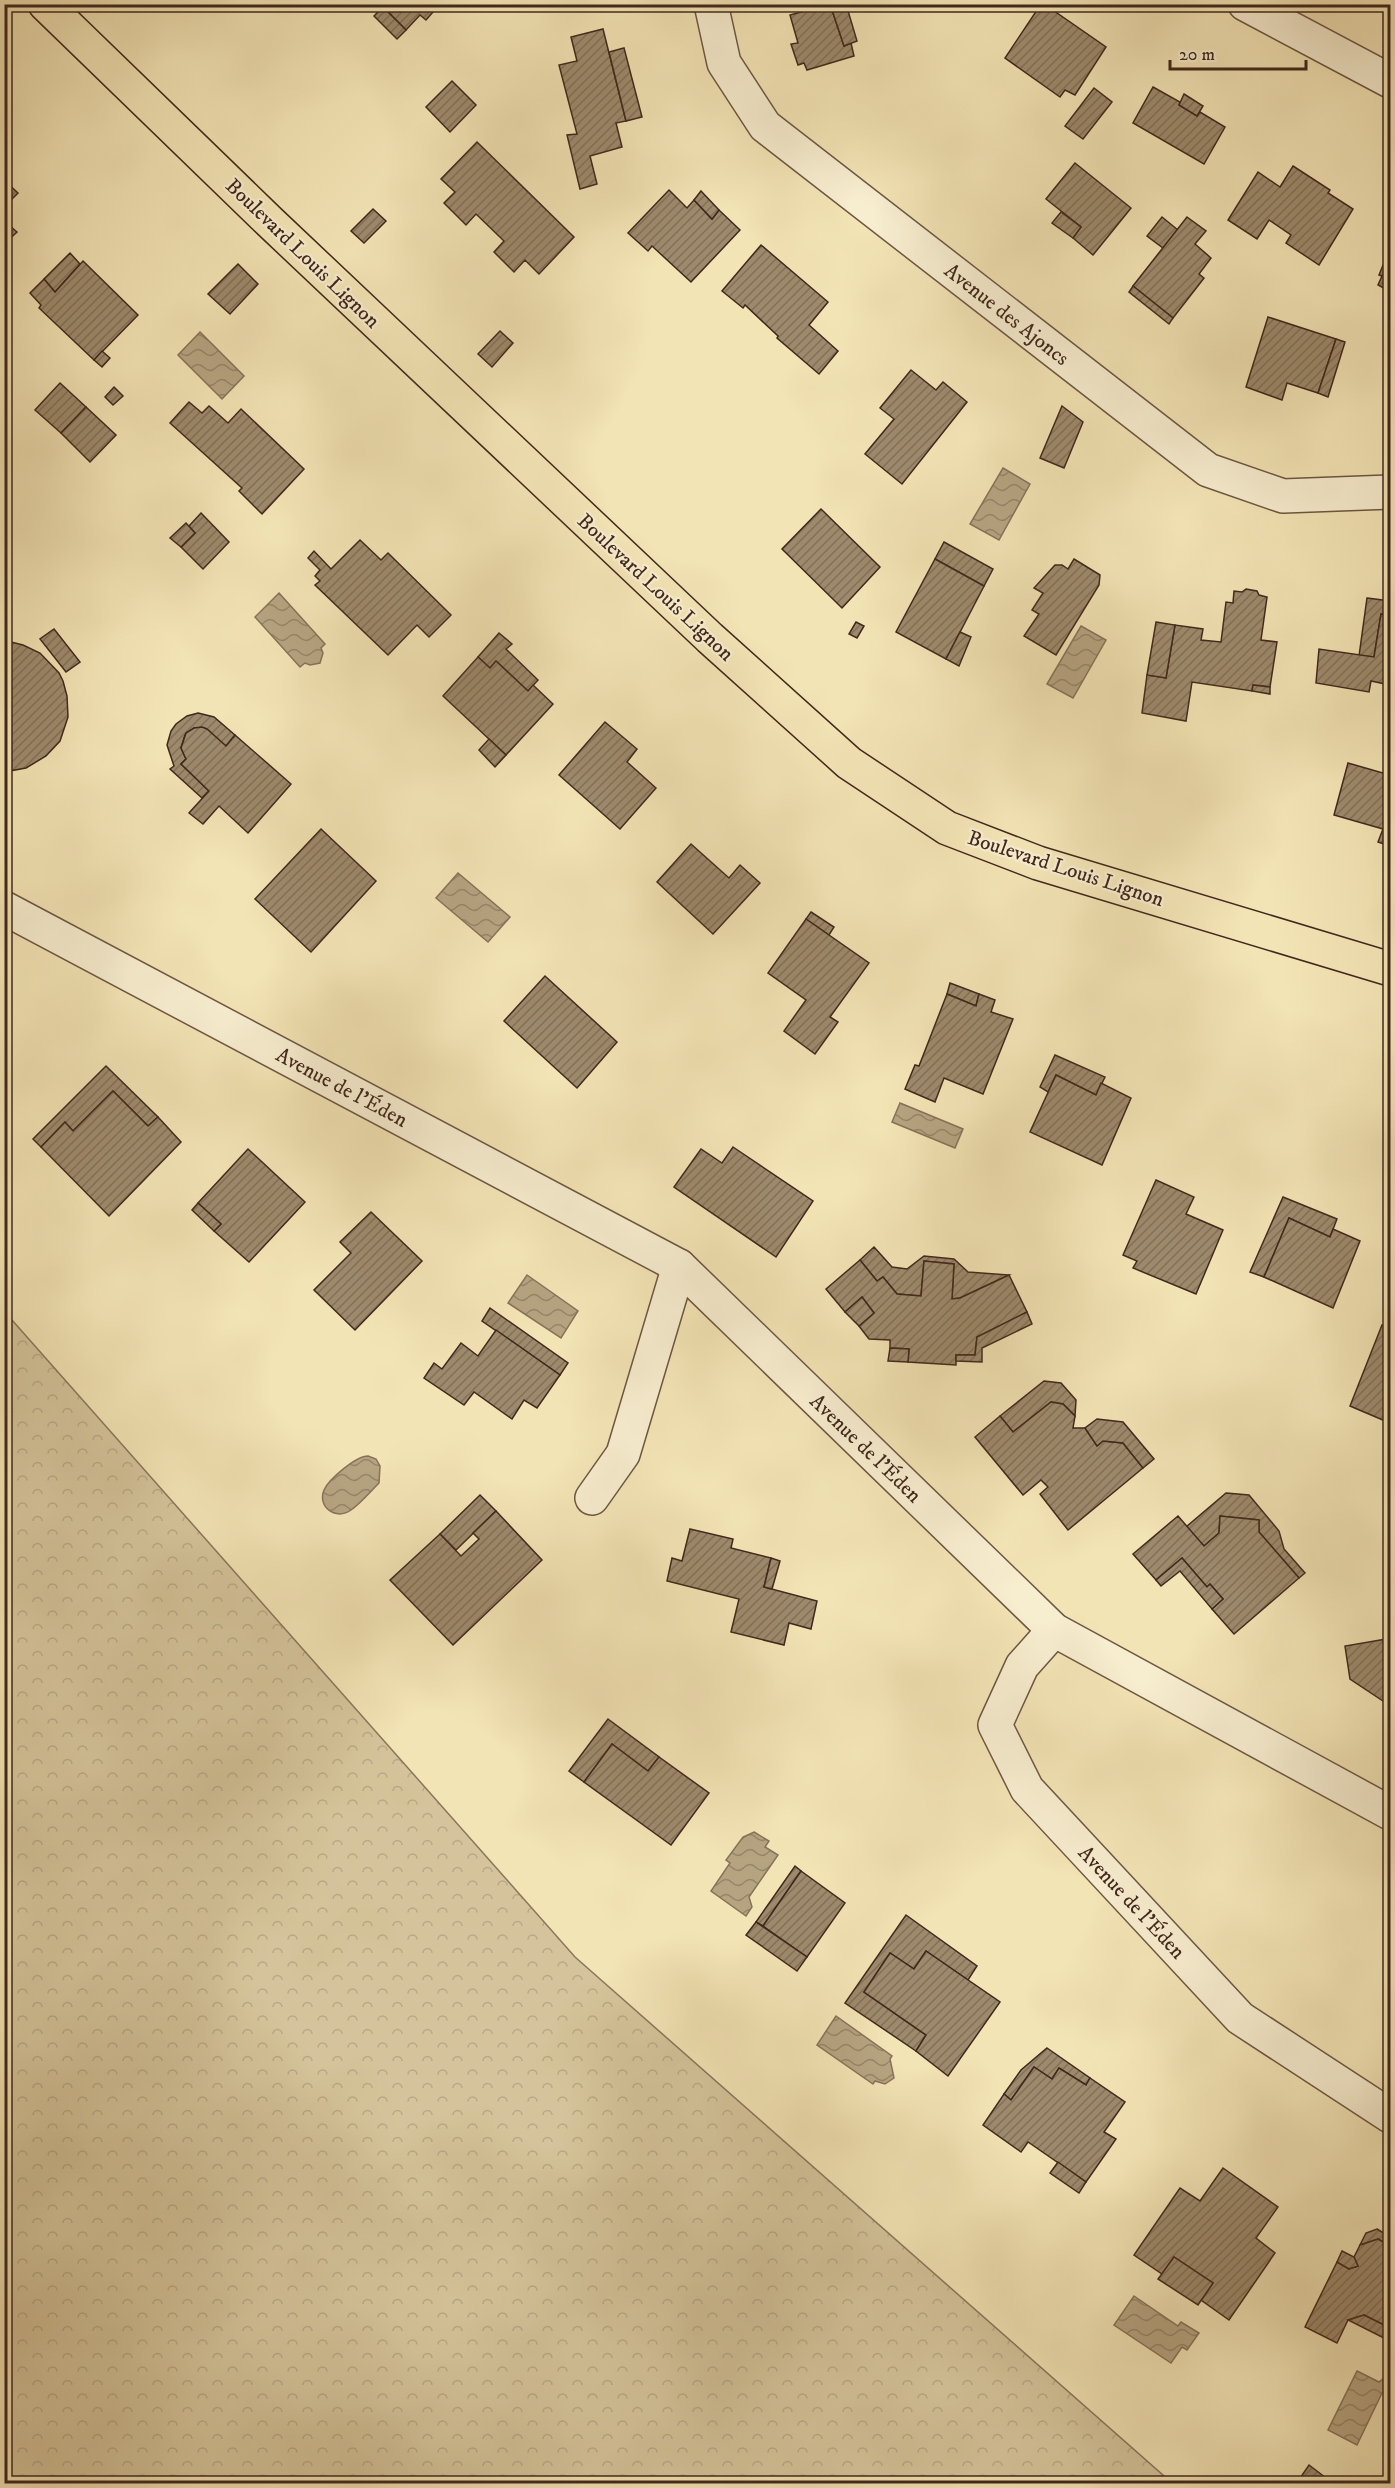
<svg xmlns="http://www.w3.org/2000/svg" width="1395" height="2488" viewBox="0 0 1395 2488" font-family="'IM FELL DW Pica',serif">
	<defs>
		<pattern id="forest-crowns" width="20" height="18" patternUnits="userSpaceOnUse" patternTransform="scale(1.5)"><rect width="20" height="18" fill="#d5c49b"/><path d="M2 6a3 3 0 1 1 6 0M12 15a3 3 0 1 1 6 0" fill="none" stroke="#b8a885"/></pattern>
		<pattern id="water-waves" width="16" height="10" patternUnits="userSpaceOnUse" patternTransform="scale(1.5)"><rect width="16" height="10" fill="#b6a481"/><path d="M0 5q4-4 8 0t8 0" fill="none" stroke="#958669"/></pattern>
		<pattern id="building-hatch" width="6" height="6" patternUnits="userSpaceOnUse" patternTransform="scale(1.5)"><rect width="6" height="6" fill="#9d8a6c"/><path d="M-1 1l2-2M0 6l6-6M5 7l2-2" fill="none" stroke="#817158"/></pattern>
	</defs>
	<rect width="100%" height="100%" fill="#f3e4b5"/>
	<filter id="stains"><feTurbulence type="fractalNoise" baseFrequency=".00333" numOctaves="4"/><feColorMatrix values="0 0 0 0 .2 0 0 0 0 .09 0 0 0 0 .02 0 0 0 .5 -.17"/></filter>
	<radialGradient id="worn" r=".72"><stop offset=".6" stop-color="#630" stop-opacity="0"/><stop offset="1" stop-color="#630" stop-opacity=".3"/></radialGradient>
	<path fill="url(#forest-crowns)" stroke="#8a765c" stroke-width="1.5" d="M4 1311 575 1957 1172 2483H5Z"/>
	<g fill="url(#water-waves)" stroke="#877259" stroke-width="1.5">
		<path d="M200 332 244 376 222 399 178 355Z"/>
		<path d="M1003 468 1030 484 999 540 970 524Z"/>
		<path d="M279 593 325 644 321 648 323 653 320 663 310 665 305 663 300 667 255 617Z"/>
		<path d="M1081 626 1106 640 1073 698 1047 684Z"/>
		<path d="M458 873 510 917 488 942 436 898Z"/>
		<path d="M900 1103 963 1129 955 1148 892 1122Z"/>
		<path d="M527 1275 578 1311 561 1338 508 1303Z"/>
		<path d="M368 1456 376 1459 380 1466 379 1483C370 1492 361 1503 351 1510 336 1521 317 1507 324 1490 329 1479 356 1456 368 1456Z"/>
		<path d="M754 1832 769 1841 765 1847 778 1855 749 1897 752 1907 746 1916 711 1891 730 1863 726 1860 743 1837Z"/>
		<path d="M836 2016 892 2056 890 2059 894 2078 885 2084 875 2081 873 2084 817 2045Z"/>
		<path d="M1134 2296 1178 2326 1181 2322 1199 2333 1187 2350 1182 2347 1171 2363 1114 2325Z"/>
		<path d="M1357 2371 1379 2382 1384 2378 1390 2380V2390L1382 2393 1357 2445 1328 2430Z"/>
	</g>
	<g fill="url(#building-hatch)" stroke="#40281c" stroke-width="1.5">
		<path d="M386 4H440L426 20 420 15 406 30 383 7Z"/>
		<path d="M830 4 844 46 851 43 854 56 807 70 804 63 798 65 791 44 798 43 790 15Z"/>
		<path d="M830 4H846L857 41 844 46Z"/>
		<path d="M1041 4H1044L1106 47 1075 95 1065 90 1060 97 1005 58Z"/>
		<path d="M383 7 406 30 397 39 374 16Z"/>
		<path d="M603 29 626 121 616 123 622 147 590 156 597 184 580 189 567 135 577 134 559 65 577 61 571 37Z"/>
		<path d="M624 48 642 117 626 121 609 52Z"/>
		<path d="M452 81 476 105 450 132 426 107Z"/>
		<path d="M1153 87 1180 102 1179 105 1197 116 1200 112 1225 127 1204 164 1133 123Z"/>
		<path d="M1094 88 1112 102 1083 139 1065 126Z"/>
		<path d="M1184 94 1203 106 1197 116 1179 105Z"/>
		<path d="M477 142 574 237 539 274 525 260 514 272 494 252 504 241 476 214 466 225 444 203 455 192 441 179Z"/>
		<path d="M1075 163 1131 208 1093 255 1073 238 1081 227 1046 199Z"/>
		<path d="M1293 166 1330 190 1328 193 1353 209 1319 265 1286 243 1291 235 1269 220 1257 239 1228 220 1258 172 1280 187Z"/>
		<path d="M4 180 18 193 4 207Z"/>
		<path d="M669 190 687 208 694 200 712 219 719 210 740 230 691 282 652 246 648 251 628 233Z"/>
		<path d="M701 191 719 210 712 219 694 200Z"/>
		<path d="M373 209 386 221 364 243 351 231Z"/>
		<path d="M1061 212 1081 227 1073 238 1052 223Z"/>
		<path d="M1162 217 1178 230 1163 248 1147 236Z"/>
		<path d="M1187 217 1206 231 1195 244 1211 258 1199 274 1204 278 1173 318 1133 286Z"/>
		<path d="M4 221 17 232 4 244Z"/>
		<path d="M761 245 828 302 809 325 838 351 819 374 777 338 778 336 745 305 743 308 722 291Z"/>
		<path d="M1390 248V283L1387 290 1378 285 1382 276 1379 275Z"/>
		<path d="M70 253 80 264 55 292 44 279Z"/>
		<path d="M83 261 138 315 94 360 39 308 41 305 30 293 44 279 55 292Z"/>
		<path d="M238 264 258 284 230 314 208 294Z"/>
		<path d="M1133 286 1173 318 1169 324 1129 292Z"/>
		<path d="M1268 317 1336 339 1318 393 1287 383 1282 400 1246 387Z"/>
		<path d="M500 331 513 343 492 367 478 354Z"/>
		<path d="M1336 339 1345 342 1328 397 1318 393Z"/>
		<path d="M102 351 110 358 102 367 94 360Z"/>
		<path d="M911 370 936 390 943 382 967 402 902 484 865 454 894 419 880 408Z"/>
		<path d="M60 383 86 407 61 433 35 410Z"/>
		<path d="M114 387 123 396 113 405 105 397Z"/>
		<path d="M189 402 202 413 209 406 228 423 241 409 304 469 262 514 239 491 242 488 170 423Z"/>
		<path d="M1062 406 1083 422 1064 468 1040 458Z"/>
		<path d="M86 407 116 435 90 462 61 433Z"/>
		<path d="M821 509 880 567 842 608 782 549Z"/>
		<path d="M201 513 229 542 203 569 181 547 195 533 189 526Z"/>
		<path d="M186 523 195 533 181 547 170 538Z"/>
		<path d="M360 540 381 560 388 553 451 615 429 637 417 625 388 655 315 585 320 581 315 576 320 570 308 558 314 551 331 569Z"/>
		<path d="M944 542 993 569 984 586 935 559Z"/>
		<path d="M935 559 984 586 946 659 896 632Z"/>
		<path d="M1074 559 1100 575 1099 585 1056 655 1024 636 1039 614 1032 610 1043 593 1034 588 1055 565H1062L1068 569Z"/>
		<path d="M1246 589 1257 591 1259 595 1267 597 1261 640 1277 642 1270 687 1253 685 1252 691 1192 682 1186 721 1142 713 1147 675 1166 678 1175 625 1203 629 1201 640 1221 642 1226 602 1233 603 1234 591 1242 592Z"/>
		<path d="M1367 598 1390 601V615L1381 614 1374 657 1359 656Z"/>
		<path d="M1381 614 1390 615V685L1371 681 1369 692 1316 683 1319 649 1374 657Z"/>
		<path d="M856 622 864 626 857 638 849 634Z"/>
		<path d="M1156 622 1175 625 1166 678 1147 675Z"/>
		<path d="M54 629 80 662 66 672 40 639Z"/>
		<path d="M960 632 971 637 959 666 946 659Z"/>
		<path d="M499 633 512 644 506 649 538 680 528 691 496 661 490 668 478 657Z"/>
		<path d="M11 642 23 645 40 653 59 673 63 681 67 696 68 717 60 741 46 756 26 768 4 772V643Z"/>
		<path d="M478 657 490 668 496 661 528 691 533 685 553 704 506 755 443 696Z"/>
		<path d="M1253 685 1270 687V694L1252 691Z"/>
		<path d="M198 713 214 717 235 735 226 746 204 728H194L185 735 181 748 186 759 181 764 209 791 202 798 170 769 174 766 167 745 171 731 176 724 187 716Z"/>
		<path d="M605 722 637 749 627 762 656 788 620 829 559 775Z"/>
		<path d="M202 727 207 729 226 746 235 735 291 784 248 833 219 806 203 824 189 813 209 791 181 764 186 759 181 748 186 733 194 728Z"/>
		<path d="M489 739 506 755 495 767 479 750Z"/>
		<path d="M1348 763 1390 775V846L1378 842 1383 829 1334 815Z"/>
		<path d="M321 829 376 881 311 952 255 899Z"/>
		<path d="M691 844 729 878 740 865 760 883 713 934 657 882Z"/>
		<path d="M811 912 834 927 829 935 806 919Z"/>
		<path d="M806 919 869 963 830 1017 838 1022 815 1054 784 1031 806 1000 768 973Z"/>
		<path d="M545 976 617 1042 577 1088 504 1021Z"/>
		<path d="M950 983 979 994 976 1006 947 994Z"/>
		<path d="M947 994 976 1006 979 994 995 1000 991 1012 1013 1019 983 1094 944 1078 935 1102 905 1089 915 1065 919 1066Z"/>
		<path d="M1055 1055 1105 1077 1096 1095 1056 1075 1048 1092 1040 1087Z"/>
		<path d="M106 1066 158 1117 148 1126 113 1091 73 1131 65 1122 41 1147 33 1139Z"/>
		<path d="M1056 1075 1096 1095 1101 1083 1131 1098 1102 1165 1030 1132Z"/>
		<path d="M113 1091 148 1126 158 1117 181 1142 109 1216 41 1147 65 1122 73 1131Z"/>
		<path d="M733 1147 813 1201 776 1257 674 1187 701 1149 722 1163Z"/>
		<path d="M248 1149 305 1202 249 1262 214 1231 221 1224 198 1203Z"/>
		<path d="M1156 1180 1194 1197 1186 1214 1223 1230 1196 1294 1133 1268 1137 1261 1123 1255Z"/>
		<path d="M1283 1197 1337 1219 1330 1237 1289 1218 1264 1277 1250 1272Z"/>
		<path d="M198 1203 221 1224 214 1231 192 1210Z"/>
		<path d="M371 1212 422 1261 355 1330 314 1290 351 1253 340 1242Z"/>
		<path d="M1289 1218 1330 1237 1333 1229 1360 1241 1333 1308 1264 1277Z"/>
		<path d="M874 1247 892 1267 907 1269 924 1256 954 1259 968 1272 1009 1275 960 1298 952 1299 954 1264 924 1261 921 1296 897 1294 883 1277 877 1281 860 1260Z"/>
		<path d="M860 1260 877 1281 883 1277 897 1294 921 1296 924 1261 954 1264 952 1299 960 1298 1009 1275 1027 1312 977 1337 975 1355H956V1365L908 1362 909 1349 890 1348V1340L869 1339 859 1326 874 1313 862 1297 845 1312 826 1289Z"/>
		<path d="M862 1297 874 1313 859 1326 845 1312Z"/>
		<path d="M490 1308 568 1363 560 1375 482 1321Z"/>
		<path d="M1027 1312 1032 1324 982 1348V1362L956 1361V1355H975L977 1337Z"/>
		<path d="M1382 1325 1390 1328V1423L1350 1406Z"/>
		<path d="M496 1330 560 1375 537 1408 524 1400 512 1419 474 1392 464 1405 424 1378 434 1363 442 1369 461 1343 478 1356Z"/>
		<path d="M890 1348 909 1349 908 1362 888 1361Z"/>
		<path d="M1044 1381 1061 1383 1076 1400 1075 1416 1063 1404 1051 1402 1013 1432 1000 1416Z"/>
		<path d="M1051 1402 1063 1404 1075 1416 1073 1428H1085L1097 1446 1103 1441 1123 1443 1143 1468 1068 1530 1040 1494 1048 1487 1041 1480 1023 1495 975 1437 1000 1416 1013 1432Z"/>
		<path d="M1097 1419 1123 1422 1154 1459 1143 1468 1123 1443 1103 1441 1097 1446 1085 1428Z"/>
		<path d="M1226 1493 1249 1495 1279 1531 1284 1549 1305 1573 1299 1578 1259 1532V1520L1220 1516 1219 1533 1204 1546 1186 1527Z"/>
		<path d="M480 1495 496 1511 456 1550 440 1534Z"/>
		<path d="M496 1511 542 1560 453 1645 390 1580 440 1534 461 1556 479 1539 473 1533Z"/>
		<path d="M1178 1516 1204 1546 1219 1533 1220 1516 1259 1520V1532L1299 1578 1234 1634 1212 1609 1223 1599 1210 1584 1207 1587 1182 1558 1156 1580 1133 1554Z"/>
		<path d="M690 1529 733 1539 731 1548 771 1558 764 1587 817 1601 811 1629 789 1623 784 1645 731 1632 739 1599 667 1581 672 1558 682 1561Z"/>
		<path d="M771 1558 780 1561 772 1589 764 1587Z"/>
		<path d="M1182 1558 1207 1587 1210 1584 1223 1599 1212 1609 1180 1571 1161 1586 1156 1580Z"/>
		<path d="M1386 1635H1390V1700L1383 1701 1350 1679 1345 1646 1386 1639Z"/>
		<path d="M608 1719 659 1757 648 1771 612 1744 584 1782 569 1771Z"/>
		<path d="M612 1744 648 1771 659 1757 709 1793 671 1845 584 1782Z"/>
		<path d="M795 1866 801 1871 763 1926 756 1922Z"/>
		<path d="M801 1871 845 1903 807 1957 763 1926Z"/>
		<path d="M906 1915 977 1966 968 1980 926 1951 914 1969 890 1953 864 1992 926 2035 916 2051 845 2003Z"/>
		<path d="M756 1922 807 1957 797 1971 746 1935Z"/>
		<path d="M926 1951 1000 2002 948 2076 916 2051 926 2035 864 1992 890 1953 914 1969Z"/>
		<path d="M1047 2048 1090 2078 1086 2085 1059 2068 1052 2079 1034 2067 1011 2100 1004 2094 1021 2070Z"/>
		<path d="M1034 2067 1052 2079 1059 2068 1086 2085 1090 2078 1125 2102 1104 2132 1116 2139 1086 2182 1028 2142 1021 2152 983 2125 1004 2094 1011 2100Z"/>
		<path d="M1058 2162 1086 2182 1079 2193 1050 2173Z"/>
		<path d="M1223 2168 1278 2207 1256 2238 1275 2253 1229 2320 1201 2300 1213 2283 1174 2257 1162 2274 1134 2255 1180 2188 1200 2201Z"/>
		<path d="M1377 2229 1390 2237V2246L1378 2239 1360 2245 1366 2233Z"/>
		<path d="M1378 2239 1390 2246V2328L1364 2315 1348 2320 1337 2343 1305 2327 1337 2262 1349 2269 1358 2266 1354 2257 1360 2245Z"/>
		<path d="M1342 2251 1354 2257 1358 2266 1349 2269 1337 2262Z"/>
		<path d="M1174 2257 1213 2283 1198 2305 1158 2279Z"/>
		<path d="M1364 2315 1390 2328 1388 2340 1348 2320Z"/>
		<path d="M1309 2465 1330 2481 1329 2484H1296Z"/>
	</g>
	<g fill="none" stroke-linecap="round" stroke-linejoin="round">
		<defs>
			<g id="minor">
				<path d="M711 4 724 63 765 126 1208 470 1283 496 1390 492"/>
				<path d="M1245 4 1390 81"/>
				<path d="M4 908 679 1266 1054 1630 1390 1813"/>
				<path d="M592 1498 623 1454 679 1266"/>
				<path d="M1054 1630 1022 1666 995 1725 1027 1789 1240 2018 1390 2116"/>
			</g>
			<path id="major" d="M45 4 270 222 710 638 849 763 947 828 1038 863 1390 969"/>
		</defs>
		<use href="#minor" stroke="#6d5742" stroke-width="36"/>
		<use href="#major" stroke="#40281c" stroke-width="36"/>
		<use href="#minor" stroke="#f7edcf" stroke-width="33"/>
		<use href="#major" stroke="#f3e4b5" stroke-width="33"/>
	</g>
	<g text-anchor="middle" stroke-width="4.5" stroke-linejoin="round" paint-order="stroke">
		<g font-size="21" fill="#40281c" stroke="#f7edcf">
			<text transform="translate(303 253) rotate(44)" y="7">Boulevard Louis Lignon</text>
			<text transform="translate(1007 314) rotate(38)" y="7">Avenue des Ajoncs</text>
			<text transform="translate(656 587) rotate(43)" y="7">Boulevard Louis Lignon</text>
			<text transform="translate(1066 868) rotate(18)" y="7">Boulevard Louis Lignon</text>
			<text transform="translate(342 1087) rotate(28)" y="7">Avenue de l'Éden</text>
			<text transform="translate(866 1448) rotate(44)" y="7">Avenue de l'Éden</text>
			<text transform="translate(1132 1902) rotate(47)" y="7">Avenue de l'Éden</text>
		</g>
	</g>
	<rect width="1395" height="2488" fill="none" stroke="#f3e4b5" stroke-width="24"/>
	<rect x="6" y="6" width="1383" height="2476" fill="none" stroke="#40281c" stroke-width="3"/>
	<rect x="12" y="12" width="1371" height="2464" fill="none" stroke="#40281c" stroke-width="1.5"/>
	<path d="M1170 60v9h136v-9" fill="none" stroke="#40281c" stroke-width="3"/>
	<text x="1179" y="60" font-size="18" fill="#40281c" stroke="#f7edcf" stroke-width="4.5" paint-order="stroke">20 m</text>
	<rect width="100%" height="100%" filter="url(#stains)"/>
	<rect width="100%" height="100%" fill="url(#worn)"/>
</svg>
